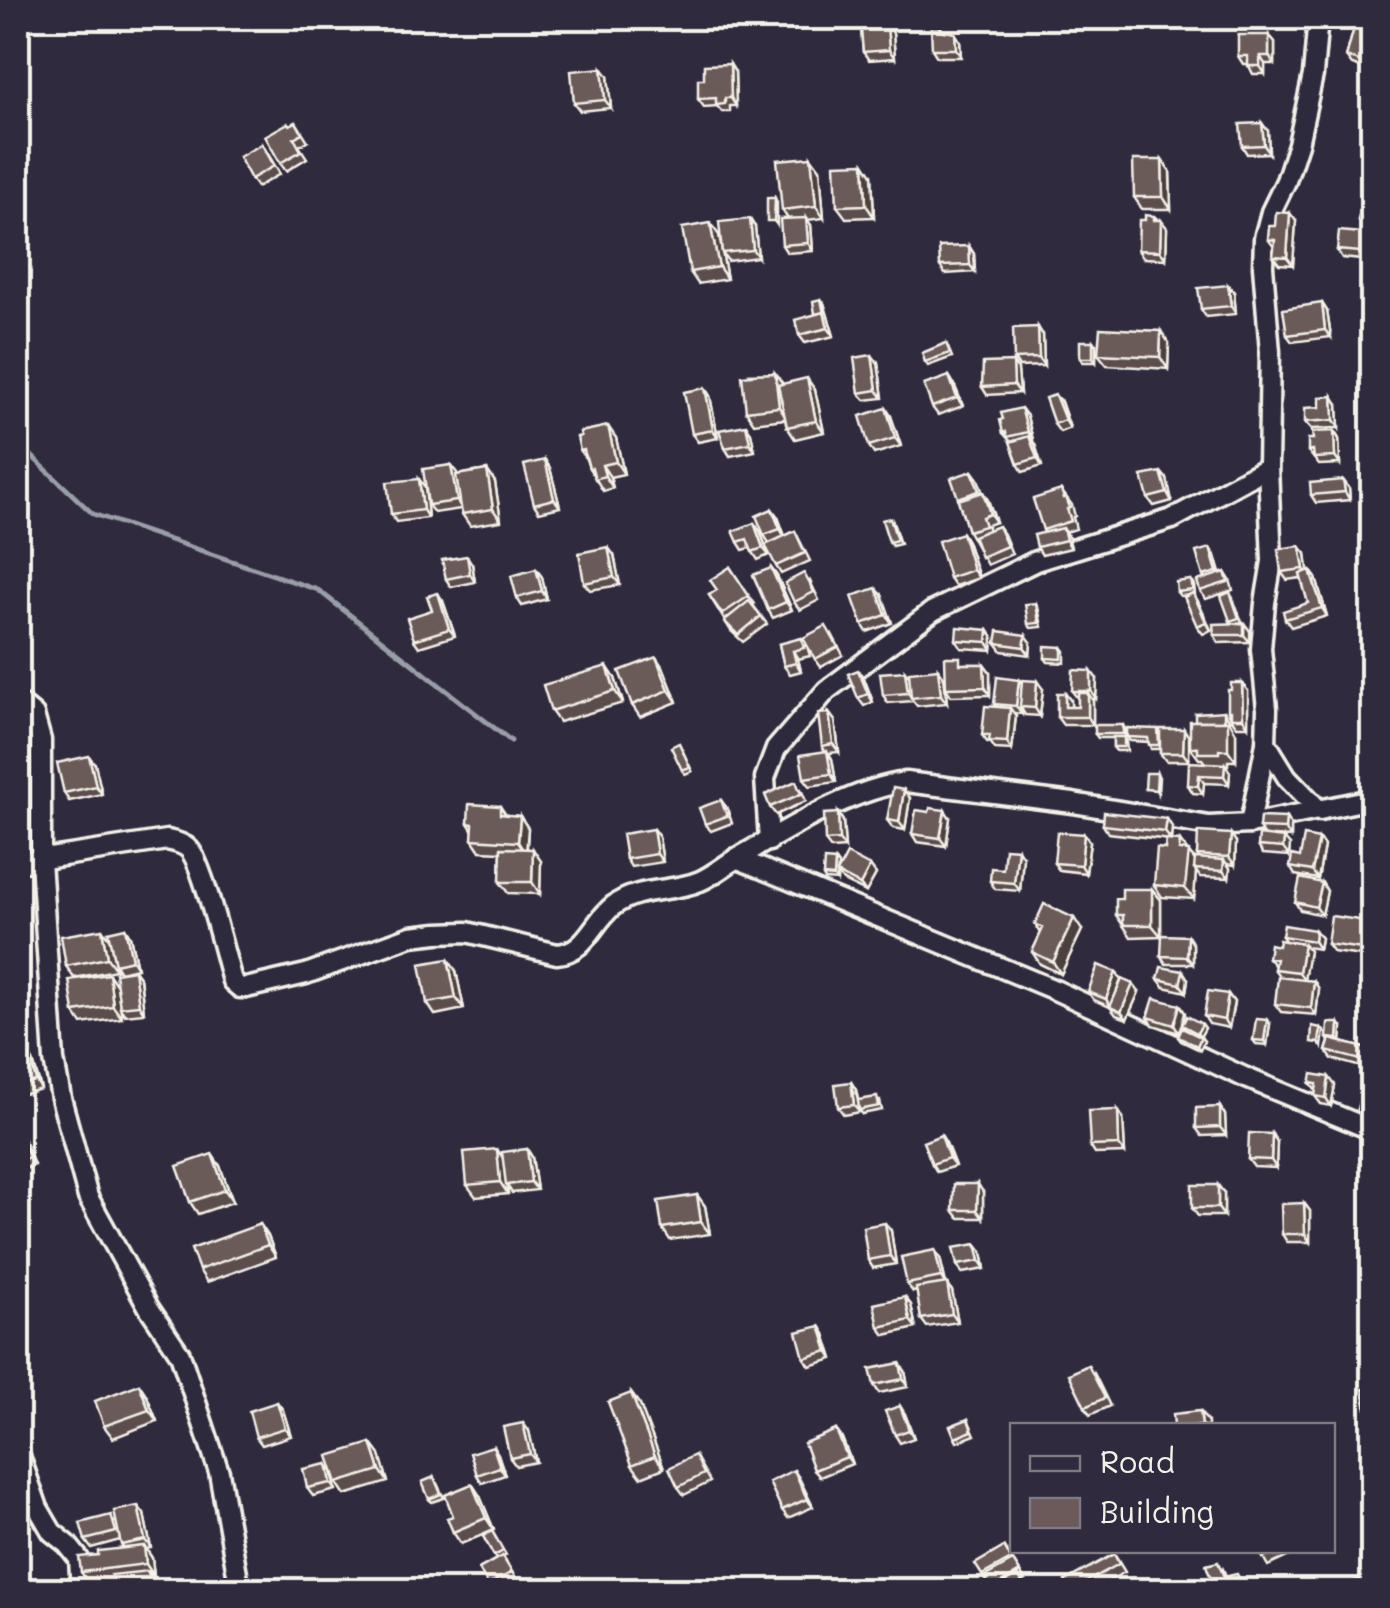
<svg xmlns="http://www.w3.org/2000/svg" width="1390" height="1608" viewBox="0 0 1390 1608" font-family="Mali,sans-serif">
	<rect width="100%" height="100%" fill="#2f2a3d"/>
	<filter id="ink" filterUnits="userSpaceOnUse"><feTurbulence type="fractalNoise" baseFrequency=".01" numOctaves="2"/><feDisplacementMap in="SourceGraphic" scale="20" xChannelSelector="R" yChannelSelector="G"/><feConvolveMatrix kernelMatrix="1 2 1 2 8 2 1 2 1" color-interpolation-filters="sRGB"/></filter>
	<g filter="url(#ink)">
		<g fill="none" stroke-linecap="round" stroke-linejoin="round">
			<path stroke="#999ea8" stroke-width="5" d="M18 443 93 514 318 590 511 741"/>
			<defs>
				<g id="minor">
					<path d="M18 702 34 715 41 740V860L54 1060 61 1098 88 1197 149 1308 180 1354 219 1472 240 1590"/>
					<path d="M1266 743 1287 777 1320 811"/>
					<path d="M1250 824 1266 743 1267 709 1261 649 1265 603 1272 561 1268 467 1270 352 1263 266 1264 238 1271 212 1286 181 1298 144 1313 75 1318 18"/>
					<path d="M769 841 765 778 776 749 827 690 933 611 1036 561 1172 519 1268 467"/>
					<path d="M736 858 1055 990 1244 1077 1372 1130"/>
					<path d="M18 863 167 840C175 842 183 843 189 849 203 864 225 956 232 981L240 988H246L306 974 411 936 437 933 467 932 557 954C586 952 592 923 613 906 639 886 672 893 700 881 714 875 726 864 739 857 790 828 849 790 906 782L1073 803 1209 826 1250 824 1372 799"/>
					<path d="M18 1451 38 1508 52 1532 67 1544 79 1559 81 1590"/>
					<path d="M1362 1590 1372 1583"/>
				</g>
			</defs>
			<use href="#minor" stroke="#f4f1e8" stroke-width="25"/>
			<use href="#minor" stroke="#2f2a3d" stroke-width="18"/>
		</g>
		<g fill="#5c4d4d" stroke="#f4f1e8" stroke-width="2.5">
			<path d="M860 18H874L878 22 893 33 895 58 869 60 863 52Z"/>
			<path d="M1329 18H1358V28H1355L1372 33V71L1352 65 1346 57 1354 28 1336 29Z"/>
			<path d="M1359 18H1372V24H1364Z"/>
			<path d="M940 26 943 31 955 33 960 41 961 57H937L932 49Z"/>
			<path d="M1269 35 1275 42V64H1265V74H1253L1248 64H1243L1238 56Z"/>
			<path d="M735 72 736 106H730V112H722L717 106 704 107 698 99 704 79Z"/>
			<path d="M608 76 611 108 580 111 574 103Z"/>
			<path d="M296 122 308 141 299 146 307 158 286 171 280 163 290 125Z"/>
			<path d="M1268 131 1269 153 1247 154 1242 146Z"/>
			<path d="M262 144 280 174 257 187 251 179Z"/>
			<path d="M820 169 824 218 807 220 811 225 813 251 787 253 782 245 788 219 782 210Z"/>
			<path d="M1170 171 1171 209H1142L1134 197Z"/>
			<path d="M872 175 874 217 846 218 837 206Z"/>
			<path d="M1372 189V230L1364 227 1358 220Z"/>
			<path d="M1154 216 1167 228 1166 259 1143 258 1138 250 1145 220Z"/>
			<path d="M1296 221 1293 265 1279 264 1273 256 1274 247 1268 239 1275 226Z"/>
			<path d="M755 227 758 257 728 261 722 253Z"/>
			<path d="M1372 234V261L1342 258 1337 250Z"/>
			<path d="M719 235 727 279 698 284 690 272Z"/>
			<path d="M969 246 974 254 975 272 945 274 940 266Z"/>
			<path d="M1228 285 1234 292 1236 314 1206 317 1201 309Z"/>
			<path d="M821 299 824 303 834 336 805 343 799 335 815 314Z"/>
			<path d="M1322 303 1327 311 1331 337 1292 342 1287 335Z"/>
			<path d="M1043 335 1044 366 1019 367 1014 359Z"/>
			<path d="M946 343 952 357 928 366 925 362Z"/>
			<path d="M1169 343 1168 369 1107 365 1098 354Z"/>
			<path d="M1096 345V362H1083L1080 358Z"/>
			<path d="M878 363 883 398 865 400 859 393Z"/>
			<path d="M1018 370 1020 393 987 395 982 387Z"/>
			<path d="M949 376 954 384 963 406 938 415 932 407Z"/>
			<path d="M705 388 710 396 718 438 698 442 692 434Z"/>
			<path d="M815 390 824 432 795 439 787 427 785 419 754 423 746 411Z"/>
			<path d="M1061 402 1070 428 1060 432 1054 424Z"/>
			<path d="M1338 404 1339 428 1311 429 1305 422Z"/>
			<path d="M886 408 891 416 901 446 874 454 869 446Z"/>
			<path d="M1027 416 1033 440H1032L1042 466 1023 472 1018 464 1011 442 1003 433Z"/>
			<path d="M1334 431 1339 439 1340 464 1319 465 1308 451 1313 439Z"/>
			<path d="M751 433 755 451 730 456 725 448Z"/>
			<path d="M616 438 624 474 610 477 613 488 603 491 589 468 586 459 580 451Z"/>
			<path d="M545 460 550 468 560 507 539 512 534 504Z"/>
			<path d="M451 465 457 475 487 470 495 482 501 521 470 526 462 514 461 509 434 513 428 505Z"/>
			<path d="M972 471 978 479 982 492 988 500 996 522 987 525 989 530 998 526 1004 534 1012 554 987 565 968 531 958 498Z"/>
			<path d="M1167 479 1172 501 1154 506 1148 498Z"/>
			<path d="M1343 480 1349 488 1350 500 1316 503 1311 495Z"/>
			<path d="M425 487 428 518 396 522 391 514Z"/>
			<path d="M1061 490 1072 505 1075 516 1073 517 1076 529 1066 532 1068 536 1071 548 1042 555 1037 547 1045 533 1043 530Z"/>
			<path d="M772 509 778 517 785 536 795 531 810 561 781 574 776 566 769 543 764 535Z"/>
			<path d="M893 522 900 544 892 546 889 542Z"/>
			<path d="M754 523 760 531 769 555 758 560 750 548 743 550 738 542Z"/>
			<path d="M962 533 967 541 979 578 955 586 949 578Z"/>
			<path d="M1306 554 1308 571 1310 570 1316 578 1327 616 1291 627 1285 619 1308 603 1301 578 1287 580 1281 572Z"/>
			<path d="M614 555 620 585 590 590 584 583Z"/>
			<path d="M1215 556 1220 574 1225 572 1230 580 1233 590 1206 599 1200 591 1205 579 1203 576Z"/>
			<path d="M472 564 475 582 451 587 446 579Z"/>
			<path d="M730 567 754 604 753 605 767 624 743 642 731 631 709 595 717 590Z"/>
			<path d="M771 568 777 576 792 610 773 618 768 610Z"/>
			<path d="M536 569 542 577 547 599 522 606 517 598Z"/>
			<path d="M1191 580 1194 583 1195 594H1193L1211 630 1203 634 1197 626 1190 595 1180 596 1177 592Z"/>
			<path d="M810 581 819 600 800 610 794 602Z"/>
			<path d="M882 595 892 623 867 632 862 624Z"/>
			<path d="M1232 596 1242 622 1238 623 1250 631V642L1219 643 1214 635 1232 624 1230 621Z"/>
			<path d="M443 601 455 636 419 647 414 640 432 610Z"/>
			<path d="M1036 603 1038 607 1042 627 1031 628 1028 624Z"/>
			<path d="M988 630 993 637 992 650 961 648 956 640Z"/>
			<path d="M832 634 843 655 821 667 815 659Z"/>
			<path d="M1031 642 1030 655 1002 651 996 643Z"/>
			<path d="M779 644 807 646 810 656 798 659 801 671 790 674 784 666Z"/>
			<path d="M1062 647 1065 651V663L1048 662 1045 658Z"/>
			<path d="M965 664H984L990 672V695L951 696 946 688Z"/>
			<path d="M664 669 677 702 640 717 632 705Z"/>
			<path d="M938 669 944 677 947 703 917 706 913 701 888 703 883 695 909 676Z"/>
			<path d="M615 678 623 703 559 722 551 711Z"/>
			<path d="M864 678 873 702 864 706 858 698Z"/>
			<path d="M1097 679 1096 699H1091L1093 701V725H1063L1057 717 1071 701V707H1078V699L1072 691Z"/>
			<path d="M1019 680 1022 683 1043 689 1040 716 1025 715 1022 710V714L1014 713 1016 716 1012 750 995 749 991 743 987 742 982 735 997 707 994 704Z"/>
			<path d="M1231 690 1248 691V726H1237L1231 718 1228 711Z"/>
			<path d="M1224 711 1236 733V761H1228V765H1225L1230 772 1229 784 1204 783 1203 794 1193 793 1188 785 1205 763 1202 759H1199L1190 747 1195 721Z"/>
			<path d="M829 713 835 721 839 752 829 753 832 759 836 782 810 786 804 778 825 751 822 746Z"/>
			<path d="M18 725 29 774 18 776Z"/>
			<path d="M1123 725 1125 729V738L1126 741 1127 751H1116L1113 747V738H1098L1095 734Z"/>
			<path d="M1160 732 1189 737V761H1166L1160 753V749H1151L1149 742 1130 741 1127 737Z"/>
			<path d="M679 743 692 771 685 774 682 770Z"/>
			<path d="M95 764 102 794 69 801 64 793Z"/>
			<path d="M801 789 806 801 776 815 770 807Z"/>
			<path d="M904 790 910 798 905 830 893 828 887 820Z"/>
			<path d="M721 800 727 808 732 823 711 831 705 824Z"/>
			<path d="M500 806 506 815 520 816 528 828 527 849 541 861 540 894 508 893 500 882 501 852 480 851 472 839 473 831 468 823Z"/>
			<path d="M838 813 843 821 845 848 831 849 825 841Z"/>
			<path d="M950 818 946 846 917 842 912 834Z"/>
			<path d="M1286 818 1291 826V837L1272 836 1290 845 1289 856 1263 854 1258 846 1265 836 1259 828Z"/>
			<path d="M1167 819 1172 827 1171 840 1108 833 1103 825Z"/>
			<path d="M653 829 659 837 663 862 631 867 626 859Z"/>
			<path d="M1319 839 1324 846 1318 879 1295 875 1290 867Z"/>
			<path d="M1090 842 1086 873 1059 870 1054 863Z"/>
			<path d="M1236 842 1235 865 1227 864 1230 868 1229 878 1200 877 1196 871 1194 899 1162 897 1154 885 1187 851 1195 860 1199 858 1197 855Z"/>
			<path d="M1023 857 1020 891 995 889 990 881 1003 869Z"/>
			<path d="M835 861 838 865 837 881 825 880 823 876Z"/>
			<path d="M870 866 876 874 866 892 843 881 837 873Z"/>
			<path d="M1322 883 1327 891 1322 915 1300 910 1295 902Z"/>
			<path d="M1152 889 1161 900V936L1131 937 1116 915 1122 899Z"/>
			<path d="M1367 921 1369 957 1333 952 1327 944Z"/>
			<path d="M1035 924 1082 930 1061 974 1040 964 1032 952 1041 933Z"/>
			<path d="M125 928 130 936 137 968 120 972 115 964 113 958 116 970 74 978 66 966Z"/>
			<path d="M1315 930 1321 938 1319 949 1306 947 1309 951 1304 980 1314 981 1319 989 1316 1015 1281 1012 1275 1004 1280 977 1274 969 1275 966 1268 958 1278 946 1285 941 1282 936Z"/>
			<path d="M1193 944V964H1166L1161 956Z"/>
			<path d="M134 970 140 978 144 1013 125 1015 120 1008 122 1018 82 1024 74 1012 117 986Z"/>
			<path d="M456 971 464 1009 435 1015 427 1003Z"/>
			<path d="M1116 972 1121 980 1139 992 1127 1019 1116 1015 1110 1007 1094 1000 1088 992Z"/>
			<path d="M1158 979H1188L1186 992 1164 987Z"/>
			<path d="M1228 994 1234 1002 1229 1028 1209 1024 1204 1016Z"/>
			<path d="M1180 1005 1185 1013 1179 1033 1153 1025 1148 1017Z"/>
			<path d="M1202 1024 1205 1028 1200 1037 1204 1041 1200 1050 1181 1041 1178 1037 1185 1029 1182 1025Z"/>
			<path d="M1270 1024 1267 1045 1256 1044 1253 1040Z"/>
			<path d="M1342 1027 1341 1042 1372 1050V1070L1332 1059 1326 1051 1329 1041 1327 1038Z"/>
			<path d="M28 1053 33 1061 41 1089 18 1096V1056Z"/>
			<path d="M851 1082 856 1090 858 1100 880 1101 882 1110 862 1114 860 1110V1112L844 1115 838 1107Z"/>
			<path d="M1310 1083 1335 1085 1331 1106 1321 1104 1315 1096 1316 1091Z"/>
			<path d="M1220 1107 1225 1115 1226 1135 1202 1136 1196 1128Z"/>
			<path d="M1123 1118 1125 1153 1095 1154 1090 1146Z"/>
			<path d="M18 1130 23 1138 34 1165 18 1172Z"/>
			<path d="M941 1135 946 1143 955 1166 937 1172 932 1164Z"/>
			<path d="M1277 1142 1276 1168 1254 1167 1248 1159Z"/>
			<path d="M527 1149 532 1157 537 1190 512 1193 508 1187V1194L476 1197 467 1185 502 1157Z"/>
			<path d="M220 1166 233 1202 198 1214 190 1202Z"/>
			<path d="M983 1192V1218H959L953 1210Z"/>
			<path d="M1224 1193V1216H1198L1192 1208Z"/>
			<path d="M697 1195 705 1206 710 1234 670 1240 662 1228Z"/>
			<path d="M1304 1203 1310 1211V1242H1287L1282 1234Z"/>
			<path d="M260 1224 268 1236 276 1257 207 1282 199 1270Z"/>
			<path d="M891 1231 896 1264 873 1268 868 1260Z"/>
			<path d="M982 1252 985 1269 962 1273 957 1265Z"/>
			<path d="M940 1258 946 1283 952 1291 958 1322 927 1327 921 1319 917 1291 913 1292 907 1284Z"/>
			<path d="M905 1297 911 1305 916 1328 885 1335 879 1327Z"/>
			<path d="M820 1326 825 1334 833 1359 810 1366 804 1358Z"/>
			<path d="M905 1371 908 1387 879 1393 874 1385Z"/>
			<path d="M1094 1373 1110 1406 1090 1415 1085 1407Z"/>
			<path d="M139 1384 147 1396 157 1421 113 1438 104 1426Z"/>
			<path d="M631 1393 640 1405 664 1468 641 1477 632 1465Z"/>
			<path d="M277 1402 283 1410 291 1436 262 1445 256 1437Z"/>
			<path d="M900 1406 905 1414 914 1438 900 1443 895 1435Z"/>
			<path d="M968 1419 975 1435 957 1442 955 1438Z"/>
			<path d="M836 1430 842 1438 852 1464 820 1477 814 1470Z"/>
			<path d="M529 1431 536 1462 516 1466 510 1458Z"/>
			<path d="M371 1443 380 1455 388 1482 345 1495 337 1483Z"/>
			<path d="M493 1446 498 1454 505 1475 482 1483 477 1475Z"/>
			<path d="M695 1455 710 1482 684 1495 678 1487Z"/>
			<path d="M327 1464 332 1472 336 1490 313 1496 307 1488Z"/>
			<path d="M434 1477 444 1498 432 1502 429 1499Z"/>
			<path d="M799 1478 813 1507 788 1518 782 1510Z"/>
			<path d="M472 1484 480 1496 494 1530 492 1531 506 1555 503 1557 517 1580 498 1590H492L479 1569 496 1559 483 1536 492 1531 461 1544 453 1532V1516Z"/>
			<path d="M144 1514 151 1548 146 1549 152 1558 154 1576H152L155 1590 112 1587 111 1581 89 1584 81 1572 98 1555 123 1548 120 1540 91 1548 85 1540 116 1521Z"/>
			<path d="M1004 1547 1025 1580 1022 1581 1028 1590H992L982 1575Z"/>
			<path d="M1259 1550H1292L1294 1554 1268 1566Z"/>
			<path d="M1114 1554 1125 1572 1091 1590H1071Z"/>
			<path d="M1223 1569 1226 1576 1243 1582 1246 1590H1215Z"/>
		</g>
		<g fill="#4b3f3e" stroke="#f4f1e8" stroke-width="2.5">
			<path d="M1352 18H1358V28L1352 21Z"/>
			<path d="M887 25 893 33 895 58 889 50Z"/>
			<path d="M955 33 960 41 961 57 956 49Z"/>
			<path d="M1269 35 1275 42V64L1269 56Z"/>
			<path d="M1372 40V71L1366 63Z"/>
			<path d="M1260 56 1265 64V74L1260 66Z"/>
			<path d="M730 64 735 72 736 106 731 98Z"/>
			<path d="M602 68 608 76 611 108 605 100Z"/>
			<path d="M1262 123 1268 131 1269 153 1264 145Z"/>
			<path d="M811 157 820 169 824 218 816 206Z"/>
			<path d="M1162 160 1170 171 1171 209 1163 197Z"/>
			<path d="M864 163 872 175 874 217 866 205Z"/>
			<path d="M775 198 777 202V225L774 221Z"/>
			<path d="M1290 213 1296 221 1293 265 1287 257Z"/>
			<path d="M806 218 811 225 813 251 808 243Z"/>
			<path d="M750 219 755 227 758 257 753 250Z"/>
			<path d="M1161 220 1167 228 1166 259 1160 251Z"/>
			<path d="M710 223 719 235 727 279 719 267Z"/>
			<path d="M969 246 974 254 975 272 970 265Z"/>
			<path d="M1228 285 1234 292 1236 314 1231 306Z"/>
			<path d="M821 299 824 303 834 336 828 328Z"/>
			<path d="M1322 303 1327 311 1331 337 1325 330Z"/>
			<path d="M1038 327 1043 335 1044 366 1039 358Z"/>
			<path d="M1161 331 1169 343 1168 369 1160 357Z"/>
			<path d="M1093 341 1096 345V362L1093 358Z"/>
			<path d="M872 355 878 363 883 398 877 390Z"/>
			<path d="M1013 362 1018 370 1020 393 1014 385Z"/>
			<path d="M775 373 783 384 787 419 779 407Z"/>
			<path d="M949 376 954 384 963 406 957 398Z"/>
			<path d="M807 378 815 390 824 432 816 421Z"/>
			<path d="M705 388 710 396 718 438 713 430Z"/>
			<path d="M1055 395 1061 402 1070 428 1065 420Z"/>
			<path d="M1333 396 1338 404 1339 428 1334 420Z"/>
			<path d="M886 408 891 416 901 446 895 438Z"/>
			<path d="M1021 408 1027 416 1033 440 1028 432Z"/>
			<path d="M746 425 751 433 755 451 750 443Z"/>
			<path d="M608 426 616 438 624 474 616 462Z"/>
			<path d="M1334 431 1339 439 1340 464 1335 457Z"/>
			<path d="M1029 436 1035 444 1042 466 1037 458Z"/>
			<path d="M545 460 550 468 560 507 554 499Z"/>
			<path d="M451 465 457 473 462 509 457 501Z"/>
			<path d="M602 465 610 477 613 488 605 476Z"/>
			<path d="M487 470 495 482 501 521 493 509Z"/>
			<path d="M972 471 978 479 985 499 979 491Z"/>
			<path d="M1161 472 1167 479 1172 501 1167 493Z"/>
			<path d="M419 479 425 487 428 518 423 510Z"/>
			<path d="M1343 480 1349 488 1350 500 1345 492Z"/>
			<path d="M983 492 988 500 996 522 990 514Z"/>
			<path d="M772 509 778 517 785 537 780 529Z"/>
			<path d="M754 523 760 531 769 555 763 548Z"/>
			<path d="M1063 528 1068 536 1071 548 1066 540Z"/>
			<path d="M962 533 967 541 979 578 973 570Z"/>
			<path d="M1300 546 1306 554 1309 577 1304 569Z"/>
			<path d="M608 547 614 555 620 585 614 577Z"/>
			<path d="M1210 548 1215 556 1222 580 1217 572Z"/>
			<path d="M467 556 472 564 475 582 470 574Z"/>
			<path d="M771 568 777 576 792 610 786 602Z"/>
			<path d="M536 569 542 577 547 599 542 591Z"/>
			<path d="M1310 570 1316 578 1327 616 1322 608Z"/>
			<path d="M876 588 882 595 892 623 886 615Z"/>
			<path d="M438 593 443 601 455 636 449 629Z"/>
			<path d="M1193 593 1198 601 1211 630 1206 622Z"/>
			<path d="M1244 623 1250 631V642L1244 635Z"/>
			<path d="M988 630 993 637 992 650 987 642Z"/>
			<path d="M1026 635 1031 642 1030 655 1024 647Z"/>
			<path d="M793 651 798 659 801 671 796 663Z"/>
			<path d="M656 657 664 669 677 702 669 690Z"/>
			<path d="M984 664 990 672V695L985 687Z"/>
			<path d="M607 666 615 678 623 703 615 691Z"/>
			<path d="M938 669 944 677 947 703 941 695Z"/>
			<path d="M858 670 864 678 873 702 868 694Z"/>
			<path d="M905 671 911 679 912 698 908 693Z"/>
			<path d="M1091 671 1097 679 1096 699 1091 691Z"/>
			<path d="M1019 680 1025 687 1020 707 1022 710V714L1016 706Z"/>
			<path d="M1037 681 1043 689 1040 716 1035 708Z"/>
			<path d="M1242 683 1248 691V726L1243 718Z"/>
			<path d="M1065 693 1071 701V715L1065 707Z"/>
			<path d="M1088 693 1093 701V725L1088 717Z"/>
			<path d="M1010 708 1016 716 1012 750 1007 742Z"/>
			<path d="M1224 711 1236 733V761L1228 750Z"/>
			<path d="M829 713 835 721 839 752 833 744Z"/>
			<path d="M18 725 29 774 20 762 18 749Z"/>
			<path d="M1184 729 1189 737V761L1183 753Z"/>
			<path d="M827 751 832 759 836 782 831 774Z"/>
			<path d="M89 756 95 764 102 794 96 786Z"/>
			<path d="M1225 764 1230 772 1229 784 1224 776Z"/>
			<path d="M1157 773 1159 777 1158 794 1156 790Z"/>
			<path d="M1199 775 1204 783 1203 794 1198 786Z"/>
			<path d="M904 790 910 798 905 830 899 822Z"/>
			<path d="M945 810 950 818 946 846 940 838Z"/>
			<path d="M838 813 843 821 845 848 839 840Z"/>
			<path d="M520 816 528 828 526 854 518 842Z"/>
			<path d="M1286 818 1291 826V837L1285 829Z"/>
			<path d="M1167 819 1172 827 1171 840 1165 832Z"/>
			<path d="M653 829 659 837 663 862 657 854Z"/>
			<path d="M1084 834 1090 842 1086 873 1081 865Z"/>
			<path d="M1231 834 1236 842 1235 865 1229 857Z"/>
			<path d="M1284 838 1290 845 1289 856 1283 848Z"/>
			<path d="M1319 839 1324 846 1318 879 1312 871Z"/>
			<path d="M1180 841 1197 863 1194 869 1196 871 1194 899 1185 888 1179 850Z"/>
			<path d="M533 849 541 861 540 894 532 882Z"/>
			<path d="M1018 849 1023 857 1020 891 1014 883Z"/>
			<path d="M1224 860 1230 868 1229 878 1223 871Z"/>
			<path d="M835 861 838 865 837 881 834 877Z"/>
			<path d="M870 866 876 874 866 892 860 885Z"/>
			<path d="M1322 883 1327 891 1322 915 1316 907Z"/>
			<path d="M1152 889 1161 900V936L1152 925Z"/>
			<path d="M1074 918 1082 930 1061 974 1053 962Z"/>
			<path d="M1367 921 1372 929 1369 957 1363 949Z"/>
			<path d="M125 928 130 936 137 968 132 960Z"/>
			<path d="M102 929 110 940 116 970 107 958Z"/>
			<path d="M1315 930 1321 938 1319 949 1314 941Z"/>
			<path d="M1188 936 1193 944V964L1187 957Z"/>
			<path d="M1304 944 1309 951 1304 980 1299 972Z"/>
			<path d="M448 959 456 971 464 1009 456 998Z"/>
			<path d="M134 970 140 978 144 1013 139 1005Z"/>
			<path d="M1183 971 1188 979 1186 992 1180 984Z"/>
			<path d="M1116 972 1121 980 1111 1007 1106 999Z"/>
			<path d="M109 974 117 986 122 1018 113 1006Z"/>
			<path d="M1314 981 1319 989 1316 1015 1311 1008Z"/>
			<path d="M1133 984 1139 992 1127 1019 1121 1012Z"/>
			<path d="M1228 994 1234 1002 1229 1028 1224 1020Z"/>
			<path d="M1180 1005 1185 1013 1179 1033 1174 1025Z"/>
			<path d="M1267 1020 1270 1024 1267 1045 1264 1041Z"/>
			<path d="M1339 1023 1342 1027 1341 1043 1338 1039Z"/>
			<path d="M1202 1024 1205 1028 1200 1037 1197 1033Z"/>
			<path d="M1321 1028 1324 1031 1322 1047 1319 1043Z"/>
			<path d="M1201 1037 1204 1041 1200 1050 1197 1046Z"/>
			<path d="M28 1053 33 1061 41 1089 36 1081Z"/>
			<path d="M1329 1077 1335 1085 1331 1106 1326 1098Z"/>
			<path d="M851 1082 856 1090 860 1112 854 1105Z"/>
			<path d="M1220 1107 1225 1115 1226 1135 1220 1127Z"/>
			<path d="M1118 1110 1123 1118 1125 1153 1119 1145Z"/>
			<path d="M18 1130 23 1138 34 1165 29 1157Z"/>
			<path d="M1272 1134 1277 1142 1276 1168 1271 1160Z"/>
			<path d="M941 1135 946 1143 955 1166 949 1158Z"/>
			<path d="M497 1149 505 1161 508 1194 500 1182Z"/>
			<path d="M527 1149 532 1157 537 1190 531 1182Z"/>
			<path d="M212 1154 220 1166 233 1202 225 1190Z"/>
			<path d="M978 1184 983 1192V1218L977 1210Z"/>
			<path d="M1218 1185 1224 1193V1216L1218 1208Z"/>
			<path d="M697 1195 705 1206 710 1234 701 1222Z"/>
			<path d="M1304 1203 1310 1211V1242L1305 1234Z"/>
			<path d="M885 1223 891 1231 896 1264 890 1256Z"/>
			<path d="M260 1224 268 1236 276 1257 268 1245Z"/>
			<path d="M976 1244 982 1252 985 1269 980 1261Z"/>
			<path d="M935 1250 940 1258 946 1285 941 1277Z"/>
			<path d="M947 1283 952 1291 958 1322 952 1314Z"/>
			<path d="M905 1297 911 1305 916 1328 910 1320Z"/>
			<path d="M820 1326 825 1334 833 1359 828 1351Z"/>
			<path d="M900 1363 905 1371 908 1387 903 1379Z"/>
			<path d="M139 1384 147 1396 157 1421 149 1410Z"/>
			<path d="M631 1393 640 1405 664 1468 655 1456Z"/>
			<path d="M277 1402 283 1410 291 1436 285 1428Z"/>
			<path d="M900 1406 905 1414 914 1438 909 1430Z"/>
			<path d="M1200 1411 1208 1422V1426H1202Z"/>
			<path d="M523 1423 529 1431 536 1462 530 1454Z"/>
			<path d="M836 1430 842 1438 852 1464 847 1457Z"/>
			<path d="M371 1443 380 1455 388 1482 380 1470Z"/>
			<path d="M493 1446 498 1454 505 1475 500 1467Z"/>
			<path d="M327 1464 332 1472 336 1490 331 1483Z"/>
			<path d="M794 1470 799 1478 813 1507 807 1499Z"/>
			<path d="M472 1484 480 1496 494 1530 486 1518Z"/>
			<path d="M138 1506 144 1514 151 1548 145 1540Z"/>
			<path d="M144 1546 152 1558 154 1576 146 1564Z"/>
			<path d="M18 1550 22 1557 24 1576 19 1568Z"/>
			<path d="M148 1571 154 1579 155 1590H151Z"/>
		</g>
		<g fill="#6b5a59" stroke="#f4f1e8" stroke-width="2.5">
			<path d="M860 18H873L874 23 880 22V26L887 25 889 50 863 52Z"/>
			<rect x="1330" y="18" width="22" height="3"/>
			<path d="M931 26H940V30L955 33 956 49H932Z"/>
			<path d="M1354 28 1372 33V40L1366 63 1346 57Z"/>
			<path d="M1238 35H1269V56H1260V66H1248V56H1238Z"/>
			<path d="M730 64 731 98H725V104L716 105V98L698 99V79H704V65Z"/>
			<path d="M602 68 605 100 574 103 571 71Z"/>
			<path d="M296 122 302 133 294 138 301 151 280 163 265 136 288 123 290 125Z"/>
			<path d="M1262 123 1264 145 1242 146 1240 124Z"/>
			<path d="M262 144 274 166 251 179 239 157Z"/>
			<path d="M811 157 816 206 782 210 777 160Z"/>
			<path d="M1133 160H1162L1163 197H1134Z"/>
			<path d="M864 163 866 205 837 206 835 164Z"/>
			<path d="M1367 187 1372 189V223L1358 220Z"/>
			<path d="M767 198H775L774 221H767Z"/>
			<path d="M1276 212 1290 213 1287 257 1273 256 1275 240 1268 239 1269 226H1275Z"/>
			<path d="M1145 215 1154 216V220H1161L1160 251 1138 250 1139 220H1145Z"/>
			<path d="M806 218 808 243 782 245 780 219Z"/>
			<path d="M750 219 753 250 722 253 719 222Z"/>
			<path d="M710 223 719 267 690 272 682 228Z"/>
			<path d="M1339 231 1372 234V253L1337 250Z"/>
			<path d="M969 246 970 265 940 266 939 247Z"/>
			<path d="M1228 285 1231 306 1201 309 1198 288Z"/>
			<path d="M821 299 824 314V312L815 314 813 301Z"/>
			<path d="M1322 303 1325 330 1287 335 1283 309Z"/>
			<path d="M824 312 828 328 799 335 795 320Z"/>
			<path d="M1038 327 1039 358 1014 359 1013 328Z"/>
			<path d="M1100 328 1161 331 1160 357 1098 354Z"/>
			<rect x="1080" y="341" width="13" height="17"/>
			<path d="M946 343 950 353 925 362 922 353Z"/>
			<path d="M872 355 877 390 859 393 854 358Z"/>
			<path d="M1013 362 1014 385 982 387 983 363Z"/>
			<path d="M775 373 779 407 746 411 742 376 751 375 750 374Z"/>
			<path d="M949 376 957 398 932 407 924 385Z"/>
			<path d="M807 378 816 421 787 427 778 385Z"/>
			<path d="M705 388 713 430 692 434 684 392Z"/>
			<path d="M1055 395 1065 420 1054 424 1045 398Z"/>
			<path d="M1333 396 1334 420 1305 422V408L1320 407V397Z"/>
			<path d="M886 408 895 438 869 446 860 416Z"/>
			<path d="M1021 408 1028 432 1007 437 1006 432 1003 433 1000 420 1003 419 1001 413Z"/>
			<path d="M746 425 750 443 725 448 719 430Z"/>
			<path d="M608 426 616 462 602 465 605 476 595 479 592 468H589L584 450 580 451 577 437 581 436 580 432Z"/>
			<path d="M1334 431 1335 457 1314 458 1313 450 1308 451V439H1313L1312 432Z"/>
			<path d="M1029 436 1037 458 1018 464 1010 442Z"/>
			<path d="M545 460 554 499 534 504 524 465Z"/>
			<path d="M451 465 457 501 428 505 423 469Z"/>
			<path d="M487 470 493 509 462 514 456 475Z"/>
			<path d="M972 471 979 491 958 498 951 478Z"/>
			<path d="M1161 472 1167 493 1148 498 1142 476Z"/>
			<path d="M419 479 423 510 391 514 387 482Z"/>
			<path d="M1343 480 1345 492 1311 495 1310 483Z"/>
			<path d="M1061 490 1064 498 1066 497 1070 508 1067 509 1071 521 1043 530 1033 499Z"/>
			<path d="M983 492 990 514 982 517 985 526 968 531 958 500Z"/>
			<path d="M772 509 780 529 764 535 756 516Z"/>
			<path d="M890 518 897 540 889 542 882 520Z"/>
			<path d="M754 523 763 548 752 552 747 539 738 542 733 531Z"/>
			<path d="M998 526 1007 546 981 557 973 536Z"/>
			<path d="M1063 528 1066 540 1037 547 1034 535Z"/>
			<path d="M795 531 805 553 776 566 765 545Z"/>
			<path d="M962 533 973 570 949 578 938 541Z"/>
			<path d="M1300 546 1304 569 1281 572 1278 549Z"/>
			<path d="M608 547 614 577 584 583 579 553Z"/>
			<path d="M1210 548 1217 572 1203 576 1196 552Z"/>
			<path d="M467 556 470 574 446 579 442 560Z"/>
			<path d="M730 567 749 596 722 614 709 595 717 590 710 580Z"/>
			<path d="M771 568 786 602 768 610 753 575Z"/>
			<path d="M536 569 542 591 517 598 511 576Z"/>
			<path d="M1310 570 1322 608 1285 619 1283 611 1308 603 1300 574Z"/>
			<path d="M1225 572 1228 582 1200 591 1197 581Z"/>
			<path d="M804 573 814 592 794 602 785 583Z"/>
			<path d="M1191 580 1193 590 1177 592 1176 582Z"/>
			<path d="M876 588 886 615 862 624 852 596Z"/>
			<path d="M1230 592 1239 618 1230 621 1221 596Z"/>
			<path d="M438 593 449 629 414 640 407 618 432 610 427 596Z"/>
			<path d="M1193 593 1206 622 1197 626 1184 597Z"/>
			<path d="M749 601 761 616 738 635 726 623 725 620Z"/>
			<path d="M1036 603 1039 623 1028 624 1025 604Z"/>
			<path d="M1244 623V635H1214L1213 624Z"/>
			<path d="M826 626 838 647 815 659 803 638Z"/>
			<path d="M957 627 988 630 987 642 956 640Z"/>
			<path d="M998 631 1026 635 1024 647 996 643Z"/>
			<path d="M801 638 804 648 793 651 796 663 784 666 779 644Z"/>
			<path d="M1045 646 1062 647V659L1045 658Z"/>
			<path d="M656 657 669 690 632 705 619 671Z"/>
			<path d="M945 657H960V664H984L985 687 946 688Z"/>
			<path d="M607 666 615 691 551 711 543 685Z"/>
			<path d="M938 669 941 695 911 698 909 672Z"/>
			<path d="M858 670 868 694 858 698 848 674Z"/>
			<path d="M1073 670 1091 671V691H1072Z"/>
			<path d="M905 671 908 693 883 695 880 673Z"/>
			<path d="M997 677 1019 680 1016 706 994 704Z"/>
			<path d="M1022 680 1037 681 1035 708 1020 707Z"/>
			<path d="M1231 683H1242L1243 718H1231V711H1228V690H1231Z"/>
			<path d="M1057 693H1065V707H1078V693H1088V717H1057Z"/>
			<path d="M985 706 1010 708 1007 742 989 741 990 735H982Z"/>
			<path d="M1224 711V721H1195V713Z"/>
			<path d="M829 713 833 744 822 746 818 714Z"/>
			<path d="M1190 721H1228V750H1219V753H1198V747H1190Z"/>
			<rect x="1095" y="725" width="28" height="9"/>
			<path d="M1127 728 1158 729 1159 745H1149L1148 738 1127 737Z"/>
			<path d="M1160 729H1184L1183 753H1160Z"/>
			<rect x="1113" y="737" width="11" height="10"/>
			<path d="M679 743 690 767 682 770 671 747Z"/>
			<path d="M827 751 831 774 804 778 800 755Z"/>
			<path d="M89 756 96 786 64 793 57 763Z"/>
			<path d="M1189 762 1225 764 1224 776 1199 775 1198 786 1188 785Z"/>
			<path d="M1146 773H1157L1156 790 1145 789Z"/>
			<path d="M796 781 801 794 770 807 765 795Z"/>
			<path d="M893 788 904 790 899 822 887 820Z"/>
			<path d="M721 800 727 816 705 824 699 808Z"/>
			<path d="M469 804 500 806V814L520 816 518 842 472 839 473 824 468 823Z"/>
			<path d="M930 808 945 810 940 838 912 834 916 810 929 812Z"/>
			<path d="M1104 812 1167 819 1165 832 1103 825Z"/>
			<path d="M838 813 839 840 825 841 824 814Z"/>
			<path d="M1260 817 1286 818 1285 829 1259 828Z"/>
			<path d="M653 829 657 854 626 859 622 834Z"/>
			<path d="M1057 832 1084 834 1081 865 1054 863Z"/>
			<path d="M1198 832 1231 834 1229 857 1197 855Z"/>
			<path d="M1259 835 1284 838 1283 848 1258 846Z"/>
			<path d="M1304 836 1319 839 1312 871 1290 867 1292 855 1300 857Z"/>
			<path d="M1166 840 1180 841 1179 850 1189 851 1185 888 1154 885 1157 848 1165 849Z"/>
			<path d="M501 848 533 849 532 882H500Z"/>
			<path d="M1005 848 1018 849 1014 883 990 881 991 868 1003 869Z"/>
			<path d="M847 854 870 866 860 885 837 873Z"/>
			<path d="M1195 858 1224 860 1223 871 1194 869Z"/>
			<path d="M824 860 835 861 834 877 823 876Z"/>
			<path d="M1300 878 1322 883 1316 907 1295 902Z"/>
			<path d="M1122 889H1152V925H1123V915H1116V899H1122Z"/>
			<path d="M1044 904 1074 918 1053 962 1032 952 1043 928 1035 924Z"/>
			<path d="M1331 916 1367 921 1363 949 1327 944Z"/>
			<path d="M1284 925 1315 930 1314 941 1282 936Z"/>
			<path d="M125 928 132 960 115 964 108 932Z"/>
			<path d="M102 929 107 958 66 966 61 936Z"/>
			<path d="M1162 935 1188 936 1187 957 1161 956Z"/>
			<path d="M1279 940 1304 944 1299 972 1274 969 1276 959 1268 958 1270 944 1278 946Z"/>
			<path d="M448 959 456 998 427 1003 420 964Z"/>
			<path d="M1098 965 1116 972 1106 999 1088 992Z"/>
			<path d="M1161 967 1183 971 1180 984 1158 979Z"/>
			<path d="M134 970 139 1005 120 1007 115 973Z"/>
			<path d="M109 974 113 1006 74 1012 69 980Z"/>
			<path d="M1278 977 1314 981 1311 1008 1275 1004Z"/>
			<path d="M1122 979 1133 984 1121 1012 1110 1007Z"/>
			<path d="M1208 991 1228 994 1224 1020 1204 1016Z"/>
			<path d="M1154 998 1180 1005 1174 1025 1148 1017Z"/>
			<path d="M1187 1016 1202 1024 1197 1033 1182 1025Z"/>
			<path d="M1256 1019 1267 1020 1264 1041 1253 1040Z"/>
			<path d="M1328 1023H1339L1338 1039 1327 1038Z"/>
			<path d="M1312 1026 1321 1028 1319 1043 1311 1042Z"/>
			<path d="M1182 1028 1201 1037 1197 1046 1178 1037Z"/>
			<path d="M1330 1039 1372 1050V1063L1326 1051Z"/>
			<path d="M28 1053 36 1081 18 1086V1056Z"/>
			<path d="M1312 1074 1329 1077 1326 1098 1315 1096 1317 1084 1310 1083Z"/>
			<path d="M851 1082 854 1105 838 1107 835 1084Z"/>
			<path d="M1362 1091 1372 1094V1107L1366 1105 1365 1111 1357 1109Z"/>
			<path d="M877 1097 879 1106 859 1110 858 1100Z"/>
			<path d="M1220 1107V1127L1196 1128V1108Z"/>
			<path d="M1118 1110 1119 1145 1090 1146 1088 1111Z"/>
			<path d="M18 1131 29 1157 18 1162Z"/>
			<path d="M1249 1133 1272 1134 1271 1160 1248 1159Z"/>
			<path d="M941 1135 949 1158 932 1164 923 1142Z"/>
			<path d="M497 1149 500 1182 467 1185 464 1152Z"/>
			<path d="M527 1149 531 1182 506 1185 502 1152Z"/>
			<path d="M212 1154 225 1190 190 1202 177 1166Z"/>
			<path d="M954 1184H978L977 1210H953Z"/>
			<rect x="1192" y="1185" width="26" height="23"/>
			<path d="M697 1195 701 1222 662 1228 658 1201Z"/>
			<path d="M1304 1203 1305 1234H1282L1281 1204Z"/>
			<path d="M885 1223 890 1256 868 1260 863 1227Z"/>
			<path d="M260 1224 268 1245 199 1270 191 1249Z"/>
			<path d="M976 1244 980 1261 957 1265 953 1248Z"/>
			<path d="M935 1250 941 1277 907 1284 901 1257Z"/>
			<path d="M947 1283 952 1314 921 1319 916 1288Z"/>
			<path d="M905 1297 910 1320 879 1327 874 1304Z"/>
			<path d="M820 1326 828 1351 804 1358 797 1332Z"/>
			<path d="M900 1363 903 1379 874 1385 870 1369Z"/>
			<path d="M1088 1365 1105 1398 1085 1407 1069 1374Z"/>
			<path d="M139 1384 149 1410 104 1426 95 1401Z"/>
			<path d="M1372 1388V1420L1369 1421 1363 1389Z"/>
			<path d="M631 1393 655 1456 632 1465 608 1402Z"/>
			<path d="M277 1402 285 1428 256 1437 249 1411Z"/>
			<path d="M900 1406 909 1430 895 1435 885 1411Z"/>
			<path d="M1200 1411 1202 1426H1174L1173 1414Z"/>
			<path d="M968 1419 972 1431 955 1438 950 1426Z"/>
			<path d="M523 1423 530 1454 510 1458 503 1427Z"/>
			<path d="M836 1430 847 1457 814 1470 804 1443Z"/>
			<path d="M371 1443 380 1470 337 1483 328 1456Z"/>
			<path d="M493 1446 500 1467 477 1475 470 1453Z"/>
			<path d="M695 1455 704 1474 678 1487 669 1468Z"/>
			<path d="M327 1464 331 1483 307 1488 303 1469Z"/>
			<path d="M794 1470 807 1499 782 1510 769 1482Z"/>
			<path d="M434 1477 441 1494 429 1499 422 1482Z"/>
			<path d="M472 1484 486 1518 453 1532 447 1518 453 1516 445 1495Z"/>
			<path d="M138 1506 145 1540 121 1545 114 1511Z"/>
			<path d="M111 1515 116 1532 85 1540 80 1523Z"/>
			<path d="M492 1531 503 1551 494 1556 483 1536Z"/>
			<path d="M144 1546 146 1564 81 1572 79 1557 98 1555V1551Z"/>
			<path d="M1004 1547 1011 1559 982 1575 975 1564Z"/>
			<path d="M1259 1550H1278L1262 1558Z"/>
			<path d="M1114 1554 1119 1564 1071 1590 1065 1581Z"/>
			<path d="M502 1556 512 1572 488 1585 479 1569Z"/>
			<path d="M1013 1561 1020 1572 990 1589 984 1577Z"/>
			<path d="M1218 1562 1224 1577 1237 1574 1242 1584 1223 1590H1215L1206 1565Z"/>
			<path d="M148 1571 151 1590H134L133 1585H132V1590H86V1589L112 1587 111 1575Z"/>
			<path d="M1018 1575 1023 1585 1021 1586 1024 1590H992Z"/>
		</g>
	</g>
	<rect width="1390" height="1608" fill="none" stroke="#2f2a3d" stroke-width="60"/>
	<rect x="30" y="30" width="1330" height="1548" fill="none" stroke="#f4f1e8" stroke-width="4" filter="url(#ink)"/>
	<rect x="1010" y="1423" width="325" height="130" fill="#2f2a3d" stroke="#7e7a81" stroke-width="2.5"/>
	<rect x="1030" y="1456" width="50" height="15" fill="#2f2a3d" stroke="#7e7a81" stroke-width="2.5"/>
	<text x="1100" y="1473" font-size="30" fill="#f4f1e8">Road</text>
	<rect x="1030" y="1498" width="50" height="30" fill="#6b5a59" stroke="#7e7a81" stroke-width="2.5"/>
	<text x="1100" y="1523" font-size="30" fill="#f4f1e8">Building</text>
</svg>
